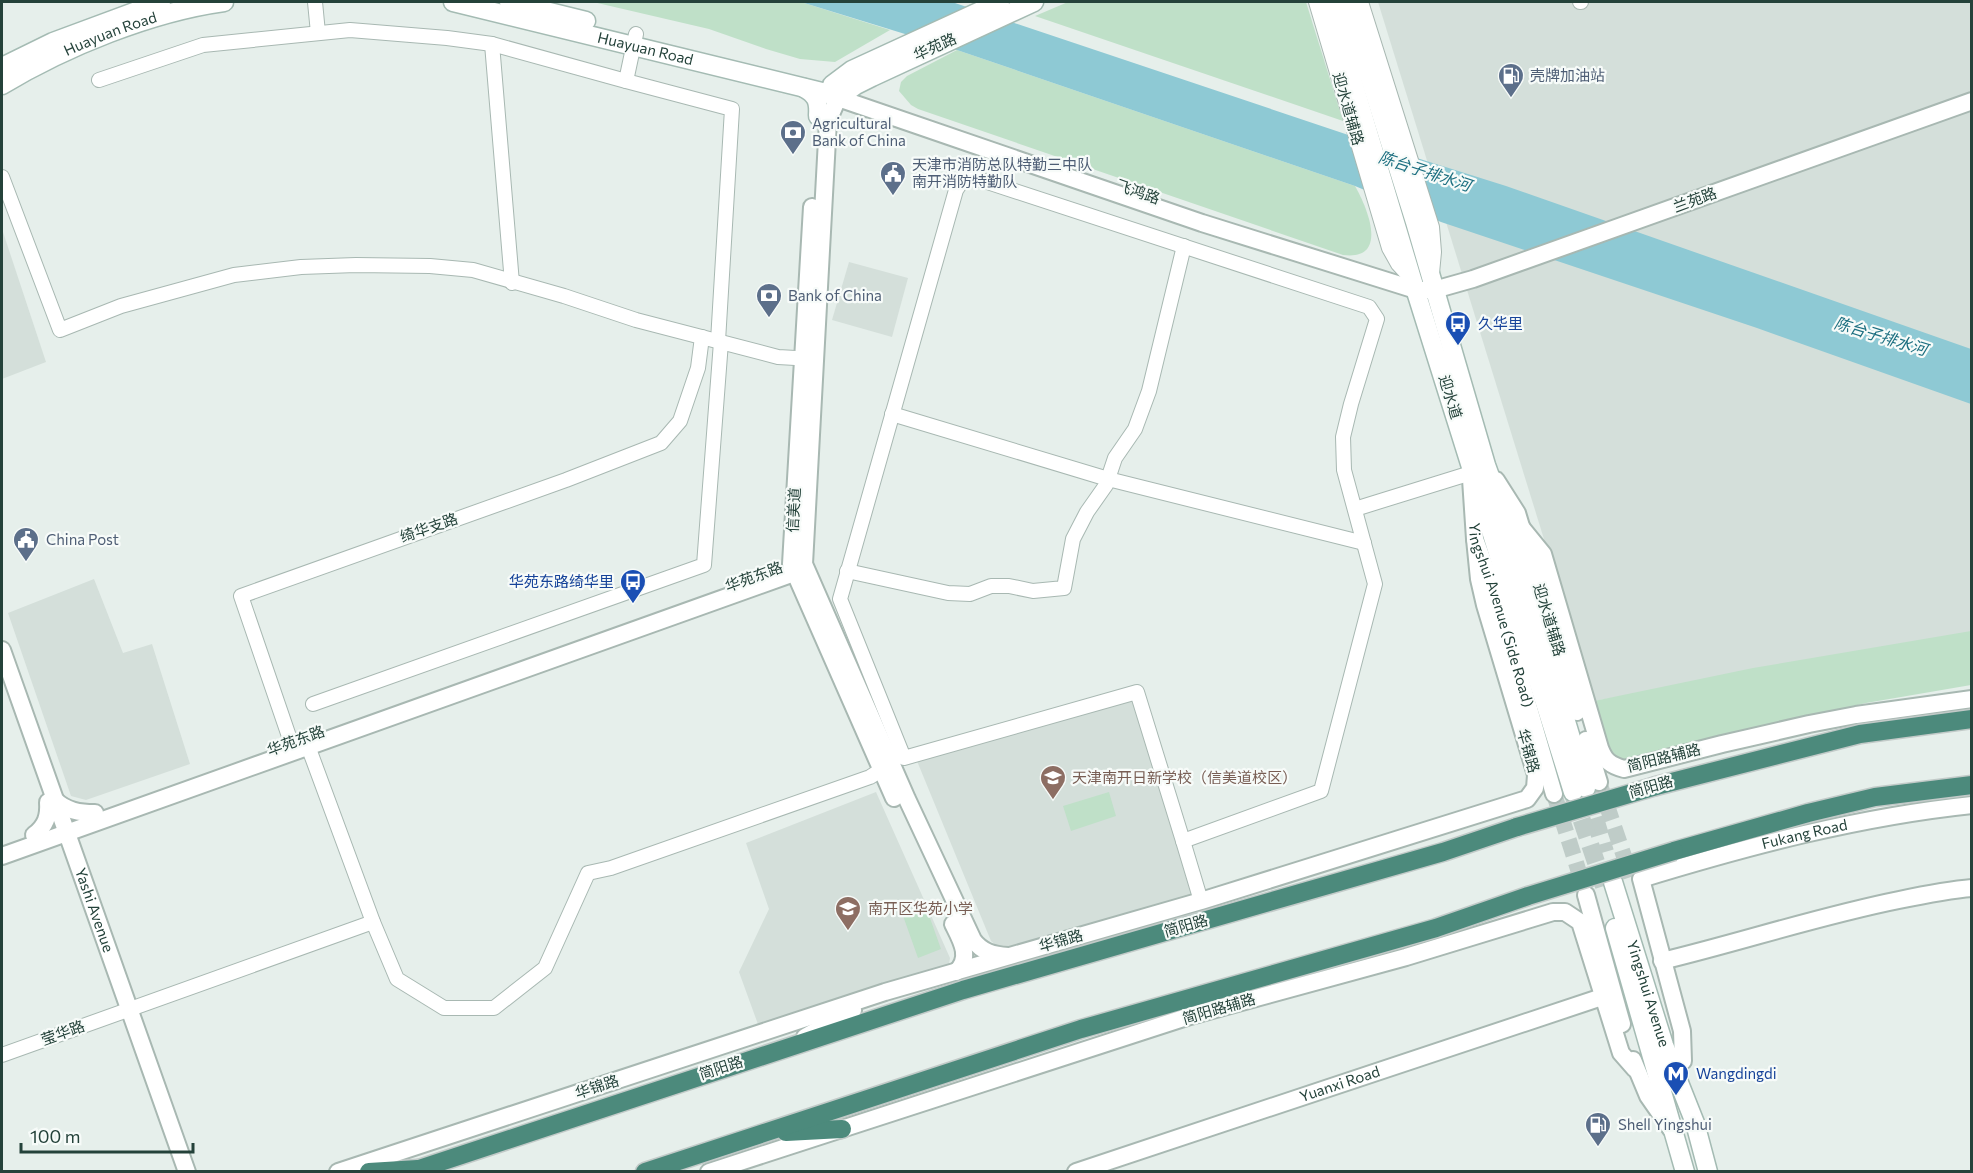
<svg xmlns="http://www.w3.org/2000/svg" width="1973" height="1173" viewBox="0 0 1973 1173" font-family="Commissioner,'Noto Sans SC',sans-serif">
	<rect width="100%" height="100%" fill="#e6efeb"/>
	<g fill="#d4dfda">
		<path d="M1378 2H1971V634L1594 701Z"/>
		<path d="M2 229 46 362 2 379Z"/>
		<path d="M849 262 908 278 892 337 832 320Z"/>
		<path d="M94 579 123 653 152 644 190 764 86 800 71 796 8 613Z"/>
		<path d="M1141 691 1199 896 1011 947 997 946 991 941 917 761Z"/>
		<path d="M876 792 950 958 949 964 946 966 759 1027 739 972 769 909 746 843Z"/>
	</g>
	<g fill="#bfe0c8">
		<path d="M593 2H801L890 30 835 62 800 59 766 49 709 29Z"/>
		<path d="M1068 2H1306L1343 121 1035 16Z"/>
		<path d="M957 50 1355 186C1367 207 1390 261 1343 255L918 109 911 105 899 91 901 82 907 76Z"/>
		<path d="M1971 631V685L1866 703 1632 758 1620 760 1609 752 1594 701 1753 668Z"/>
		<path d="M1109 792 1116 816 1071 831 1063 806Z"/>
		<path d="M925 904 941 949 918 958 902 913Z"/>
	</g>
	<path fill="#8ec9d4" d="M801 2H952L1420 159 1506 186 1971 349V404L1757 328 1441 222 1355 186 957 50Z"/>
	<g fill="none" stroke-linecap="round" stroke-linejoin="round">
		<g stroke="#bfccc8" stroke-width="16" stroke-dasharray="16 8" stroke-linecap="butt">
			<path d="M1599 782 1631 877"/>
			<path d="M1554 794 1585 891"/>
		</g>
		<g stroke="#bfccc8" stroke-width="18" stroke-dasharray="18 9" stroke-linecap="butt">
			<path d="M1587 792 1605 852"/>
			<path d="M1573 794 1604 886"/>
		</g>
		<defs>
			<g id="minor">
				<path d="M315 2 318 33"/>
				<path d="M1316 2 1389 248 1398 264 1409 276"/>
				<path d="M1361 2 1432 227 1434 252 1432 273"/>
				<path d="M1580 2H1581"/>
				<path d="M636 34 626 81 732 109 718 341"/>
				<path d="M492 44 512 283"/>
				<path d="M99 80 203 45 350 30 447 38 492 44 626 81"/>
				<path d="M966 175 1369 307 1377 319 1351 404 1343 437 1344 470 1375 584 1321 791 1183 841 1137 692 904 758 840 599 956 190Z"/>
				<path d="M2 177 60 330 121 306 234 275 301 267 356 265 430 266 473 270 564 296 636 320 778 357 813 359"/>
				<path d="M892 414 1108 479 1364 543"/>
				<path d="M1355 509 1471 473"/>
				<path d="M847 571 948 593 970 594 991 586H1009L1033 591 1064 588 1073 539 1087 512 1106 485 1115 458 1135 429 1149 391 1184 246"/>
				<path d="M313 704 704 565 721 342"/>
				<path d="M305 738 373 922 397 979 444 1008H494L545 968 588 873 611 868 870 777 881 770"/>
				<path d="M294 751 241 596 566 480 661 443 680 421 698 368 702 337"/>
				<path d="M1183 841 1201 901"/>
				<path d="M2 1055 373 922"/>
			</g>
			<g id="tertiary">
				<path d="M812 207 791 564 894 798"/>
				<path id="s1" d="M1471 479 1475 539 1497 599 1554 794"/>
				<path d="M1496 480 1517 513 1577 712"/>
				<path d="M1521 527 1543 554 1600 748C1605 761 1610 765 1624 769L1722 744 1809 724 1856 715 1972 699"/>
				<path id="s2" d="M2 650 187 1172"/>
				<path d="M1586 740 1599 782"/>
				<path d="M55 800C66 811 80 813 95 813"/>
				<path d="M34 835C46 826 49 816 48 802"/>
				<path d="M2 856 794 573 801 567"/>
				<path d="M1586 895 1622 1024"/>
				<path d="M953 924C961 940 972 958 956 972"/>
				<path d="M1008 956C993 955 982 952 973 940L907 799 804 564 828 121 838 98 1202 223 1416 290H1434L1473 279 1972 101"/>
				<path d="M1662 961C1741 942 1819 916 1899 900 1923 895 1947 890 1972 888"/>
				<path d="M805 1037 853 1010"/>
				<path d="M1633 1060 1648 1096 1671 1129"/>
				<path id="s3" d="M1683 1061 1682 1031 1641 879C1749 846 1858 817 1972 805"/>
				<path d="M338 1172 885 992 1201 901 1527 799 1535 788 1536 775 1485 605 1479 579 1475 539"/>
				<path d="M709 1172 1190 1016 1406 957 1553 912H1565L1580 922 1621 1053 1635 1069"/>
				<path id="s4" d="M1076 1172 1602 997"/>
			</g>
			<g id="secondary">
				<path id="s5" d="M453 2 826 93 838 98 856 85 872 77 1034 2"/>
				<path d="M509 2 586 21"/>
				<path d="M1329 2 1412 279 1573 792"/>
				<path d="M1346 2 1415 222 1486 465 1505 518 1586 788"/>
				<path d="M2 67 53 42 161 2"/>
				<path id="s6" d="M2 85C65 47 151 12 224 2"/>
				<path d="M832 85 852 70 1000 2"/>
				<path d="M804 88C817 95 819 102 818 116"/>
				<path id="s7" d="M1613 882 1664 1045 1695 1123 1708 1172"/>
				<path d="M1615 928 1685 1172"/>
			</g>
			<g id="trunk">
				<path d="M1656 786 1860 734 1972 719"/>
				<path d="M1674 851 1808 813 1875 797 1972 785"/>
				<path d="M786 1132 842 1129"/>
				<path d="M369 1172 418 1169"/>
				<path d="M410 1172 963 990 1443 852 1517 827"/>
				<path d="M645 1172 1081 1029 1436 928 1528 896"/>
			</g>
		</defs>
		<use href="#minor" stroke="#a8b8b2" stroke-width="16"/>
		<use href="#tertiary" stroke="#a8b8b2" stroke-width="20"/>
		<use href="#secondary" stroke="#a4bbb3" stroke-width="21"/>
		<use href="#trunk" stroke="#c2cac8" stroke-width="21"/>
		<use href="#minor" stroke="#fff" stroke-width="14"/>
		<use href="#tertiary" stroke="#fff" stroke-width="16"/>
		<use href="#secondary" stroke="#fff" stroke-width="18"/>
		<use href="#trunk" stroke="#4c8a7c" stroke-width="18"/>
		<defs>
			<g id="trunk-bridge">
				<path d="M1517 827 1656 786"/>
				<path d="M1528 896 1674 851"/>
			</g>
		</defs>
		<use href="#trunk-bridge" stroke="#c2cac8" stroke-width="21" stroke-linecap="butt"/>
		<use href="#trunk-bridge" stroke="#4c8a7c" stroke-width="18"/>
	</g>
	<defs>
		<symbol id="fuel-pin" viewBox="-11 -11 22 30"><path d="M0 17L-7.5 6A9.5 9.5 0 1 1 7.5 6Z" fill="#5c6f8a" stroke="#f7fbf9"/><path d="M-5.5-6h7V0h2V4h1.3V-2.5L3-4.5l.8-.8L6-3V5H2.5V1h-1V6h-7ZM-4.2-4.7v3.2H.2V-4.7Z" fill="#fff"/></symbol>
		<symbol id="bank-pin" viewBox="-11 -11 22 30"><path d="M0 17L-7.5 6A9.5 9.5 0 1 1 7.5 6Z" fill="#5c6f8a" stroke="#f7fbf9"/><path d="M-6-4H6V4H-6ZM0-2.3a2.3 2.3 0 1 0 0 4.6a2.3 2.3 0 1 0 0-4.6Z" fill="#fff"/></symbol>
		<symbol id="civic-pin" viewBox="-11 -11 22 30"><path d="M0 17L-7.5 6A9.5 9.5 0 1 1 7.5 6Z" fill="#5c6f8a" stroke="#f7fbf9"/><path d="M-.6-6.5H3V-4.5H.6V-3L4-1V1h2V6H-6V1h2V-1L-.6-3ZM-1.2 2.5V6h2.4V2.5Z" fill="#fff"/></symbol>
		<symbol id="bus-pin" viewBox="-11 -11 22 30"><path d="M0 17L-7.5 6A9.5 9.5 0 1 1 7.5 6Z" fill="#1a4fb4" stroke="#f7fbf9"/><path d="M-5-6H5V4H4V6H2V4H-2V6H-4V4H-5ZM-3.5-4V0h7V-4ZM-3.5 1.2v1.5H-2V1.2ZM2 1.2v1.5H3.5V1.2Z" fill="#fff"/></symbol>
		<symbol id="school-pin" viewBox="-11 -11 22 30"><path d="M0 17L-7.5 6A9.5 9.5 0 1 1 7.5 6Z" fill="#8d6e63" stroke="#f7fbf9"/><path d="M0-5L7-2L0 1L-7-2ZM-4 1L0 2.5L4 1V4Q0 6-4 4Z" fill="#fff"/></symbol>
		<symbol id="metro-pin" viewBox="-11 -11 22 30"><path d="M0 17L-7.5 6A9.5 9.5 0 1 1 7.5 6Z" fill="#1a4fb4" stroke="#f7fbf9"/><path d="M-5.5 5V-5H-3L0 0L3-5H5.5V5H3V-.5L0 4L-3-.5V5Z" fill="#fff"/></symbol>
	</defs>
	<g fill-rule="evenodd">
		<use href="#fuel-pin" x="1496" y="61" width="30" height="40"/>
		<use href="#bank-pin" x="778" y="118" width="30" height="40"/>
		<use href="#civic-pin" x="878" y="159" width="30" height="40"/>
		<use href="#bank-pin" x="754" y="281" width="30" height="40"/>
		<use href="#bus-pin" x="1443" y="309" width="30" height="40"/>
		<use href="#civic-pin" x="11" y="525" width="30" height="40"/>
		<use href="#bus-pin" x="618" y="567" width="30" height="40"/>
		<use href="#school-pin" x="1038" y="763" width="30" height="40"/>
		<use href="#school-pin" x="833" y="894" width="30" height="40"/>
		<use href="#metro-pin" x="1661" y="1059" width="30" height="40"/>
		<use href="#fuel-pin" x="1583" y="1110" width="30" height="40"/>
	</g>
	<g text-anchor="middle" stroke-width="4.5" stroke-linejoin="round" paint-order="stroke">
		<g font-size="15" fill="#24423a" stroke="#f7fbf9">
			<text dy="5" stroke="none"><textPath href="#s6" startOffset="120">Huayuan Road</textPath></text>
			<text transform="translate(935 47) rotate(-24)" y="5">华苑路</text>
			<text dy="5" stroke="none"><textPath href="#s5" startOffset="198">Huayuan Road</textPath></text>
			<text transform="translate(1348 109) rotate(74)" y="5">迎水道辅路</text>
			<text transform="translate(1138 192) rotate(19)" y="5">飞鸿路</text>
			<text transform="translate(1695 200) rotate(-20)" y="5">兰苑路</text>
			<text transform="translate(1450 397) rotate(73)" y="5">迎水道</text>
			<text transform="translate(794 510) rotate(-87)" y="5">信美道</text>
			<text transform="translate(429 528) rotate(-19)" y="5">绮华支路</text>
			<text transform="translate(754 577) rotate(-20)" y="5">华苑东路</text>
			<text dy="5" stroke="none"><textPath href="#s1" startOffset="140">Yingshui Avenue (Side Road)</textPath></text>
			<text transform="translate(1549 620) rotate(73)" y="5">迎水道辅路</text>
			<text transform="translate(296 741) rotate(-20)" y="5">华苑东路</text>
			<text transform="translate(1528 751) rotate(74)" y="5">华锦路</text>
			<text transform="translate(1664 758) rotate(-14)" y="5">简阳路辅路</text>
			<text transform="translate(1651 787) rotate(-16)" y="5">简阳路</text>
			<text dy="5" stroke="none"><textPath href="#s3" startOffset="357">Fukang Road</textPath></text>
			<text dy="5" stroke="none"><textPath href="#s2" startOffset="276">Yashi Avenue</textPath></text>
			<text transform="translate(1186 926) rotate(-16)" y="5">简阳路</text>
			<text transform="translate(1061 941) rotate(-16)" y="5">华锦路</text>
			<text dy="5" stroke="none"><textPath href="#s7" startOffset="117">Yingshui Avenue</textPath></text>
			<text transform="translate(1219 1009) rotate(-16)" y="5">简阳路辅路</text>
			<text transform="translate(63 1033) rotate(-20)" y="5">莹华路</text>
			<text transform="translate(721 1068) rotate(-18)" y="5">简阳路</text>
			<text dy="5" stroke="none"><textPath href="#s4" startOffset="278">Yuanxi Road</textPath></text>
			<text transform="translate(597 1087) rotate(-18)" y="5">华锦路</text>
		</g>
		<g font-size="15" fill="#4e5e75" stroke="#f7fbf9" text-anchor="start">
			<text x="1530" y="81">壳牌加油站</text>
			<text x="812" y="129">Agricultural<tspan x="812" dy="17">Bank of China</tspan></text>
			<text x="912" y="170">天津市消防总队特勤三中队<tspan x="912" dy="17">南开消防特勤队</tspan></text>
			<text x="788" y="301">Bank of China</text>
			<text x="46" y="545">China Post</text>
			<text x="1618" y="1130">Shell Yingshui</text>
		</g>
		<g font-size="15" fill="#164399" stroke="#f7fbf9" text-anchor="start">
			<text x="1478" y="329">久华里</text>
			<text x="614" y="587" text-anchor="end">华苑东路绮华里</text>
			<text x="1696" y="1079">Wangdingdi</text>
		</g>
		<g font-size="15" fill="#785e54" stroke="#f7fbf9" text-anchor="start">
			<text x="1072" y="783">天津南开日新学校（信美道校区）</text>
			<text x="868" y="914">南开区华苑小学</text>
		</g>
		<g font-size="16" font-style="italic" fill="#1c6f80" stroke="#f7fbf9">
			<text transform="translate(1425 171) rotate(18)" y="6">陈台子排水河</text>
			<text transform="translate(1881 336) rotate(17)" y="6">陈台子排水河</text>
		</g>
	</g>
	<rect width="1973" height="1173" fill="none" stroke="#24423a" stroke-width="6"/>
	<path d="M21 1143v9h172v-9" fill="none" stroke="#24423a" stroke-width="3"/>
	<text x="30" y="1143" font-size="18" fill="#24423a" stroke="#f7fbf9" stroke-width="4.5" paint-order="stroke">100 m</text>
</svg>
